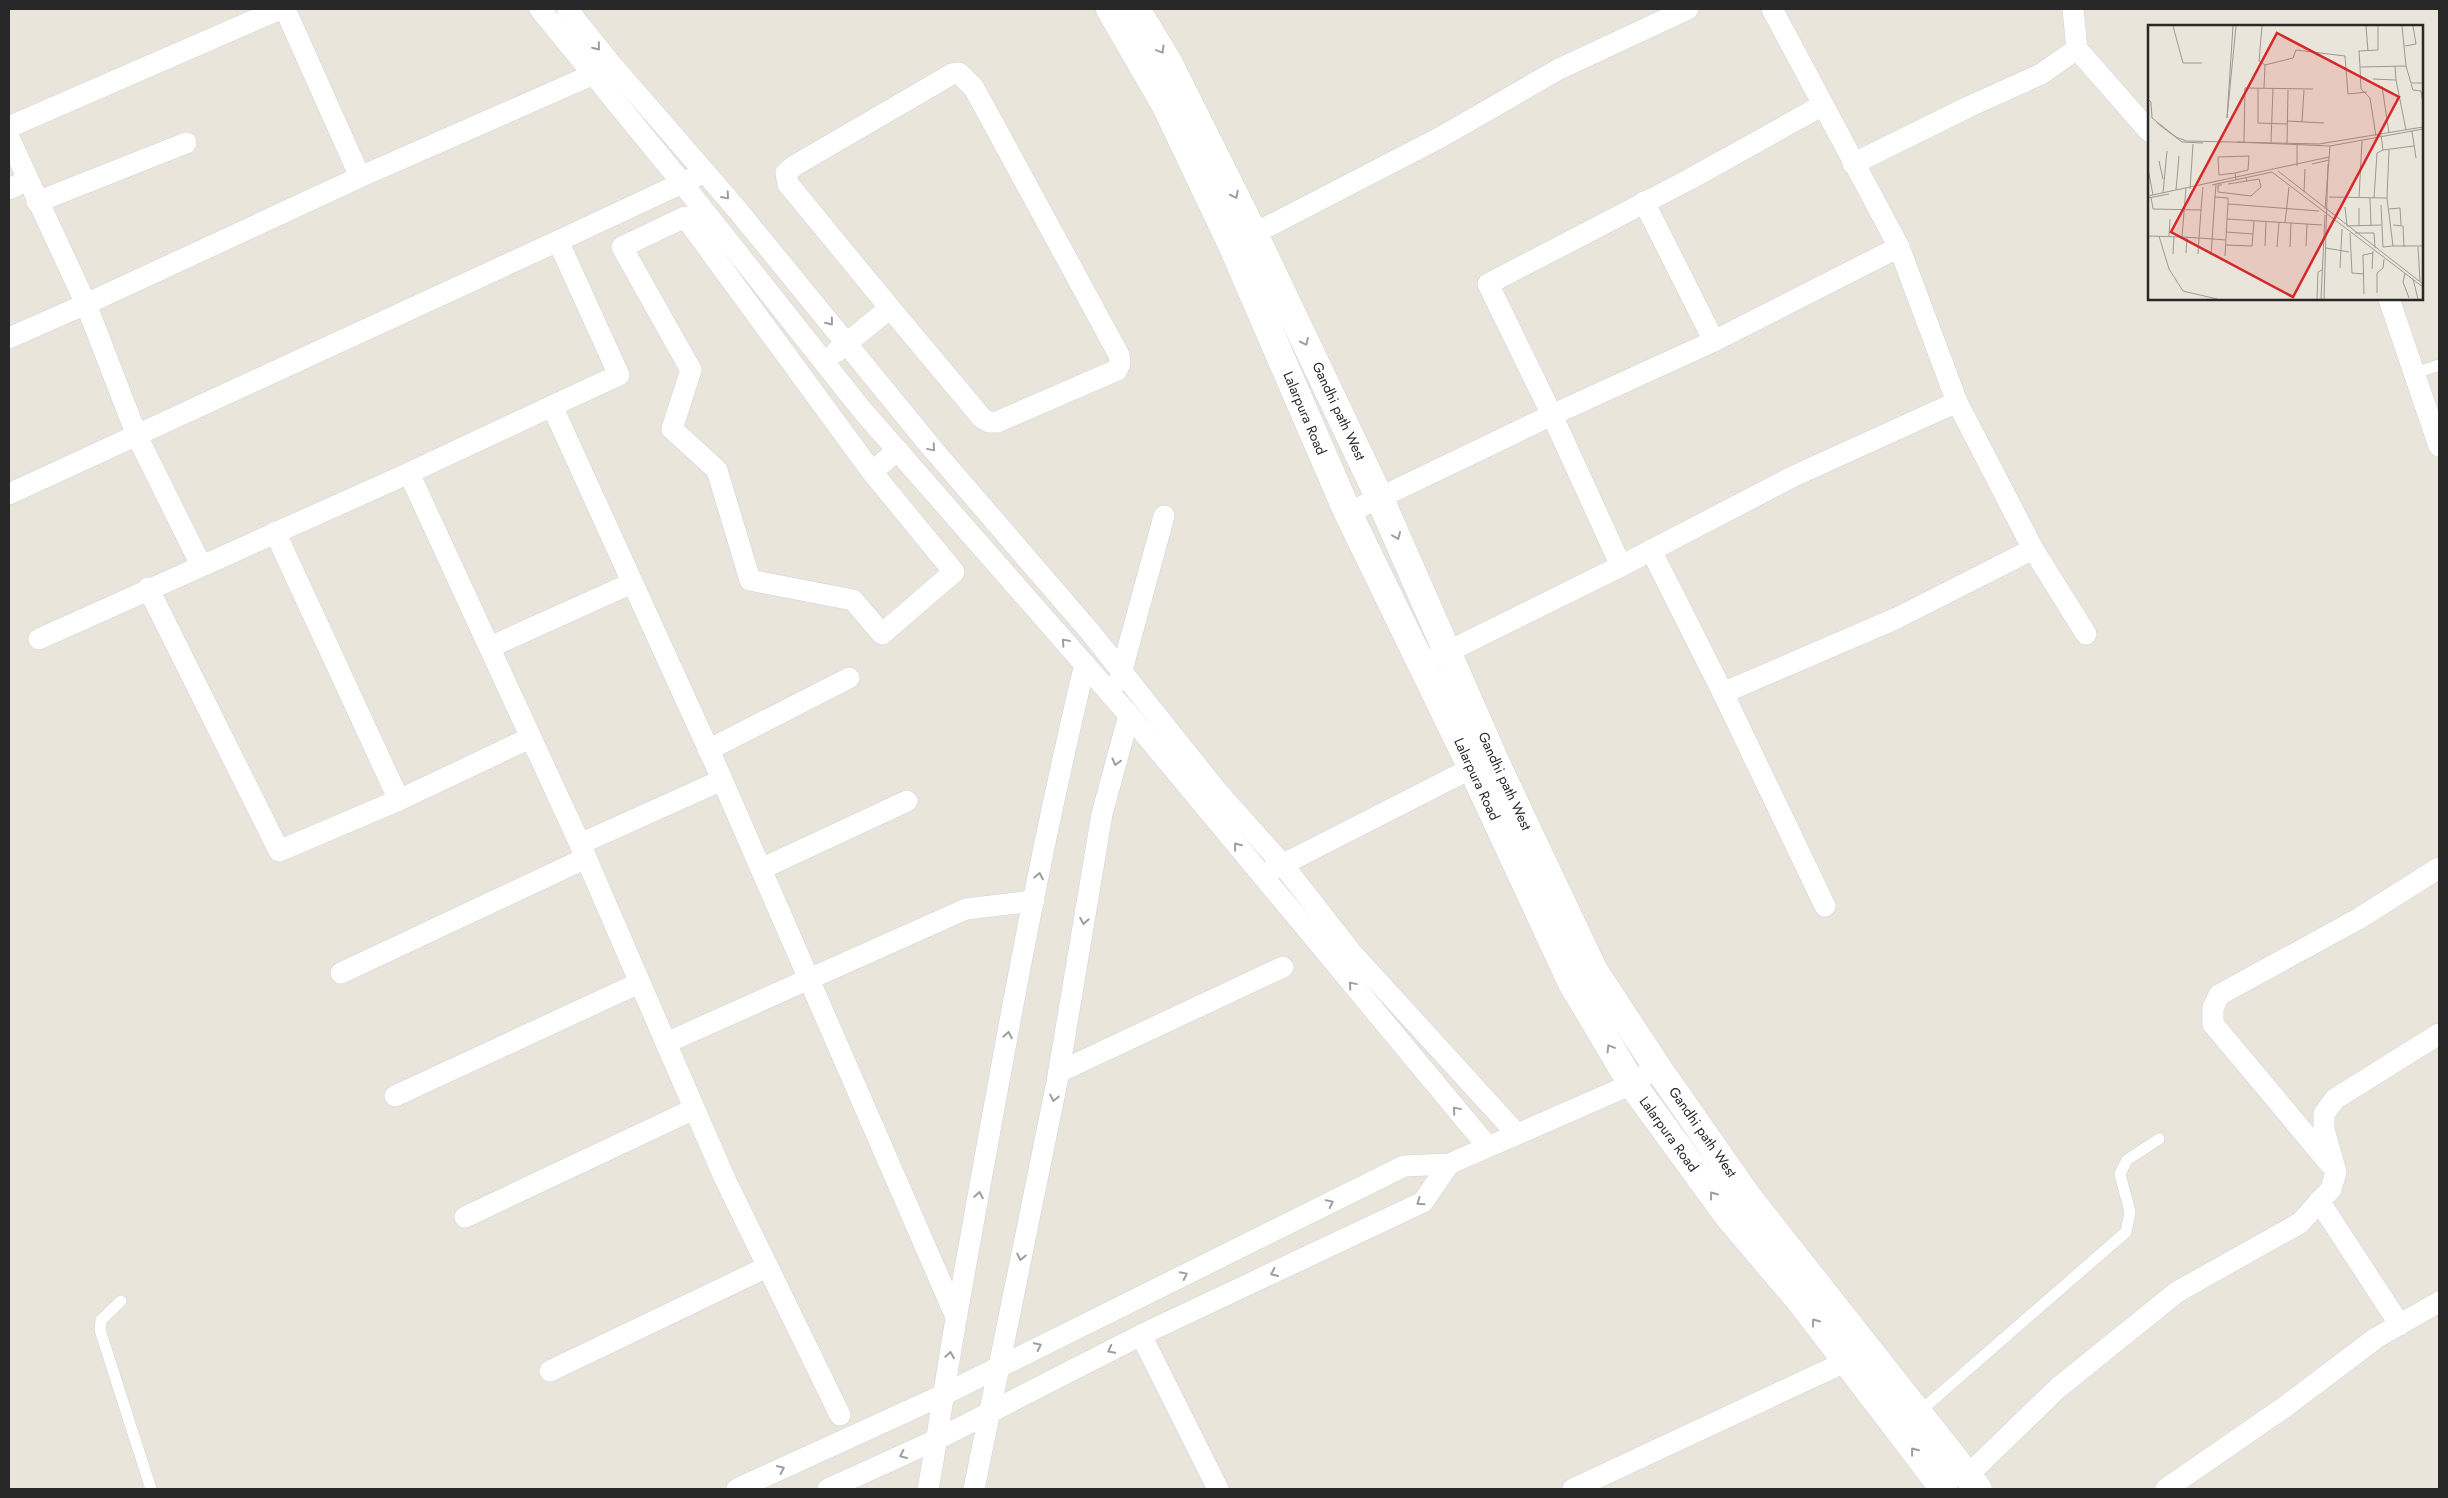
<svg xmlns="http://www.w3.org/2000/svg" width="2448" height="1498" viewBox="0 0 2448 1498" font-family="Jost,sans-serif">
	<rect width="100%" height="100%" fill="#eae5da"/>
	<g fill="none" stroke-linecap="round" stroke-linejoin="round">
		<defs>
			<g id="service">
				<path d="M2413 374 2439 365"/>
				<path d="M121 1301 101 1320 100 1330 151 1489"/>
				<path d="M1918 1413 2126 1232 2130 1212 2120 1174 2127 1160 2159 1139"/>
			</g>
			<g id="minor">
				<path d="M540 9 683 184 862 410 1129 715 1488 1147"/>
				<path d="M567 9 611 64 735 207 931 447 1091 633 1217 791 1283 865 1351 952 1517 1134"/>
				<path d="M1772 9 1899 247 1957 402 2033 549 2086 634"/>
				<path d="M2073 9 2077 49"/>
				<path d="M9 127 280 9"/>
				<path d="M9 138 86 304 360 177 285 9"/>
				<path d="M1853 164 1968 107 2041 74 2077 49 2149 131"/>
				<path d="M360 177 594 74"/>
				<path d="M695 177 558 241 619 375 552 406 717 768 956 1317"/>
				<path d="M9 189 28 180"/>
				<path d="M37 202 186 143"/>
				<path d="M1644 202 1714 341"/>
				<path d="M1240 241 1441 137 1559 69 1688 9"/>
				<path d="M2389 299 2439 446"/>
				<path d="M9 338 86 304 137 436 201 565"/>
				<path d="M836 352 890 308 788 184 786 173 794 166 952 74 959 73 974 88 1119 355 1120 363 1117 370 997 422H989L982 418 890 308"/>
				<path d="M552 406 409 473 580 844 724 1177 840 1415"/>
				<path d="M872 472 685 217 622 247 691 370 672 429 717 470 750 580 853 600 882 634 954 572 872 472 898 450"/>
				<path d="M9 494 558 241"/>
				<path d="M1348 513 1552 415 1714 341 1899 247"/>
				<path d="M275 532 399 800 530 738"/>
				<path d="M1651 550 1723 693 1825 906"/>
				<path d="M1621 566 1552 415 1488 284 1690 179 1823 105"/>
				<path d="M148 588 279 851 399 800"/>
				<path d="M39 639 409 473"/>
				<path d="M490 647 632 583"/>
				<path d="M1423 664 1621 566 1794 476 1957 402"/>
				<path d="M1119 681 1164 516"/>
				<path d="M1723 693 1897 618 2033 549"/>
				<path d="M708 750 849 678"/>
				<path d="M580 844 722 780"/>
				<path d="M761 869 907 801"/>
				<path d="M1270 871 1472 768"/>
				<path d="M341 973 586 858"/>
				<path d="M666 1043 966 909 1034 901"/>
				<path d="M1059 1072 1283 967"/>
				<path d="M395 1096 639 983"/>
				<path d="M2330 1164 2213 1024V1008L2219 995 2358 919 2439 868"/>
				<path d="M2319 1201 2400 1325"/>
				<path d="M465 1217 694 1109"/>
				<path d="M1141 1335 1218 1489"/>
				<path d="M550 1371 767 1267"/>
				<path d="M1967 1476 2058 1388 2177 1292 2300 1223 2331 1189 2336 1172 2324 1130V1114L2335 1099 2439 1034"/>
				<path d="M737 1489 945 1394 1404 1166 1449 1164 1632 1084 1657 1067"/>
				<path d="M828 1489 938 1439 1141 1335 1423 1202 1449 1164"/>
				<path d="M928 1489C939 1431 946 1373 957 1314 996 1097 1033 879 1085 664"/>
				<path d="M974 1489 1057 1082 1102 814 1129 715"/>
				<path d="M1573 1489 1845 1362"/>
				<path d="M2166 1489 2286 1406 2376 1338 2439 1302"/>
			</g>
			<g id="tertiary">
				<path d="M1110 9 1166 106 1232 245 1348 513 1472 768 1572 983 1632 1084 1729 1217 1802 1303 1944 1489"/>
				<path d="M1136 9 1168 62 1254 234 1380 499 1499 770 1594 971 1657 1067 1747 1196 1978 1489"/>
			</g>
		</defs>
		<use href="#service" stroke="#cfd1e0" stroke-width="12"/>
		<use href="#minor" stroke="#cfd1e0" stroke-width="22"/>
		<use href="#tertiary" stroke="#cfd1e0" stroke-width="29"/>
		<use href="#service" stroke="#fff" stroke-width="11"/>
		<use href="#minor" stroke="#fff" stroke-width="21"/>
		<use href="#tertiary" stroke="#fff" stroke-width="28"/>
	</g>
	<defs><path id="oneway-chevron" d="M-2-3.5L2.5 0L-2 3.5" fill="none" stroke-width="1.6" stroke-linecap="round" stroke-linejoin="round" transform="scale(1.25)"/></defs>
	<g stroke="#9e9e9e">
		<use href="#oneway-chevron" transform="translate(597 47) rotate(51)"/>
		<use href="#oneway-chevron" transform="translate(1161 50) rotate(59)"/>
		<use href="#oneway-chevron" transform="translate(1235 195) rotate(63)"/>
		<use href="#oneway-chevron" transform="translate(726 196) rotate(49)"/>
		<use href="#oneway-chevron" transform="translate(830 322) rotate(51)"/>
		<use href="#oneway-chevron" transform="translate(1305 342) rotate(65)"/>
		<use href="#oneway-chevron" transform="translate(932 448) rotate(50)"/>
		<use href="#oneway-chevron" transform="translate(1397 536) rotate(67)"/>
		<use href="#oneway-chevron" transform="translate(1065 642) rotate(-131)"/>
		<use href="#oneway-chevron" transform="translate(1116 762) rotate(105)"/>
		<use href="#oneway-chevron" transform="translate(1237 846) rotate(-129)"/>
		<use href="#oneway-chevron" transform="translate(1039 876) rotate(-79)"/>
		<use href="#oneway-chevron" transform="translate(1084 921) rotate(100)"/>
		<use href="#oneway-chevron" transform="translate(1352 985) rotate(-130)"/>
		<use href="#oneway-chevron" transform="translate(1008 1035) rotate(-80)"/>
		<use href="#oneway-chevron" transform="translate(1610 1048) rotate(-121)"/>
		<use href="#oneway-chevron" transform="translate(1054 1098) rotate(102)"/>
		<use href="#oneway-chevron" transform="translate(1456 1110) rotate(-130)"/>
		<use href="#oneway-chevron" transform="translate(979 1195) rotate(-80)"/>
		<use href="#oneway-chevron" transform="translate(1713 1195) rotate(-126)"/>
		<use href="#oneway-chevron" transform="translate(1420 1202) rotate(145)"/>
		<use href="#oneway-chevron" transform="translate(1330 1203) rotate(-26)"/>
		<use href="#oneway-chevron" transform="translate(1021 1257) rotate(102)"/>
		<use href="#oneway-chevron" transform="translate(1274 1273) rotate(155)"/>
		<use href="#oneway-chevron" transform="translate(1184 1275) rotate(-26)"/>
		<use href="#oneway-chevron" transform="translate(1815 1322) rotate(-126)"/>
		<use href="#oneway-chevron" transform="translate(1038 1346) rotate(-26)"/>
		<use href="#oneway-chevron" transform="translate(1111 1350) rotate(153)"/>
		<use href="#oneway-chevron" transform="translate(950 1355) rotate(-81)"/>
		<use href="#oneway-chevron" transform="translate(1914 1451) rotate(-128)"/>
		<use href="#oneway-chevron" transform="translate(903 1455) rotate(155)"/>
		<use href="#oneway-chevron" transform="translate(781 1469) rotate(-25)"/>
	</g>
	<g text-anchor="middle" stroke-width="5" stroke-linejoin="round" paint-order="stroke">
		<g font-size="14" fill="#282828" stroke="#fff">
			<text transform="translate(1339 411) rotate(65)" y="5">Gandhi path West</text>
			<text transform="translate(1305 413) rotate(67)" y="5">Lalarpura Road</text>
			<text transform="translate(1477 779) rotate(65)" y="5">Lalarpura Road</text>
			<text transform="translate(1505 781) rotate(65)" y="5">Gandhi path West</text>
			<text transform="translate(1703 1132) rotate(55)" y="5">Gandhi path West</text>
			<text transform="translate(1669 1134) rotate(54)" y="5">Lalarpura Road</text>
		</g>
	</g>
	<g transform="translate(2148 25)">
		<rect width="275" height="275" fill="#eae5da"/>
		<path fill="none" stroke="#9c9993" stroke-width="1" d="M25 1 35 38H54M85 1 79 93 88 1M114 1 111 36 117 40M218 1 220 26M230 1V25L211 26 212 42 258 41 263 58H275M254 1 258 41M257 21 268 19 265 1M212 42 213 64 222 73 228 111M225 54 248 55 247 41M248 55 258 105M263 59 265 65 273 66 275 78M234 61 241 108M110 63V98L139 99M116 63 117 40 145 33 148 25 197 31 200 69 219 67M0 74 3 77 4 93 28 112 38 116 171 119 275 102M139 96 176 98M154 97 156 65M9 98 34 117 55 118M264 106 268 133M233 110 235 125 266 121M89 117 182 121 275 104M96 117 97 63 165 64M123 117 125 63M139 119 140 65M11 136 15 154M164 139 181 135M149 141V120M0 144 5 170M130 146 275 259M124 147 275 262M87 148 100 145 101 131 70 132 71 150 87 148 88 155M80 159 99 156M64 160 124 147M68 160 67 172 80 173V179L171 186M74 160H70V167L103 171 113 162 111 154 99 156 98 153M42 164 45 119M28 165 31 131M156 167 157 144M15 168 19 126M0 171 181 132M3 172 5 184 53 185 51 213 34 212M181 172 239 173 245 221H275M0 173 21 169M211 173 214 116M222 173 223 201M226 173 229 128 235 125M239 173 241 125M80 179 79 194 174 200M233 180 235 222 245 221M197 182 199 201M211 183V201M177 184 182 121M241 184 252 183 253 200M53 185 55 162M137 198 141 162M245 200 255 201 256 222M199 201 233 200M78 207 105 209 106 196M202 208 204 248 216 249M207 208H226L227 223M0 211 34 212 38 163M11 211 21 244 35 266 69 274M21 211 22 194M77 220 104 221 105 209M117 221 118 196M158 221 159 199M129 222 131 197M142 222 143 198M270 222 272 256M178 223 201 227M38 228 39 212M25 229 26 211M50 229 51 213 78 215M63 230 67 172M77 231 79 194M192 243 194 204M224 244 225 226M257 248 255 257 261 273M265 254 270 274M229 268V248L235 243 236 234M216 269 215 230 225 228M169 274 170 247 174 245M173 274 177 190M176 274 180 139"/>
		<path fill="#d62828" fill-opacity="0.15" stroke="#d62828" stroke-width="2.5" d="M129 8 251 72 145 272 23 207Z"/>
		<rect width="275" height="275" fill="none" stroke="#282828" stroke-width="2.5"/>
	</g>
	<rect width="2448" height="1498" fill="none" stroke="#282828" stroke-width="20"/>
</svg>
